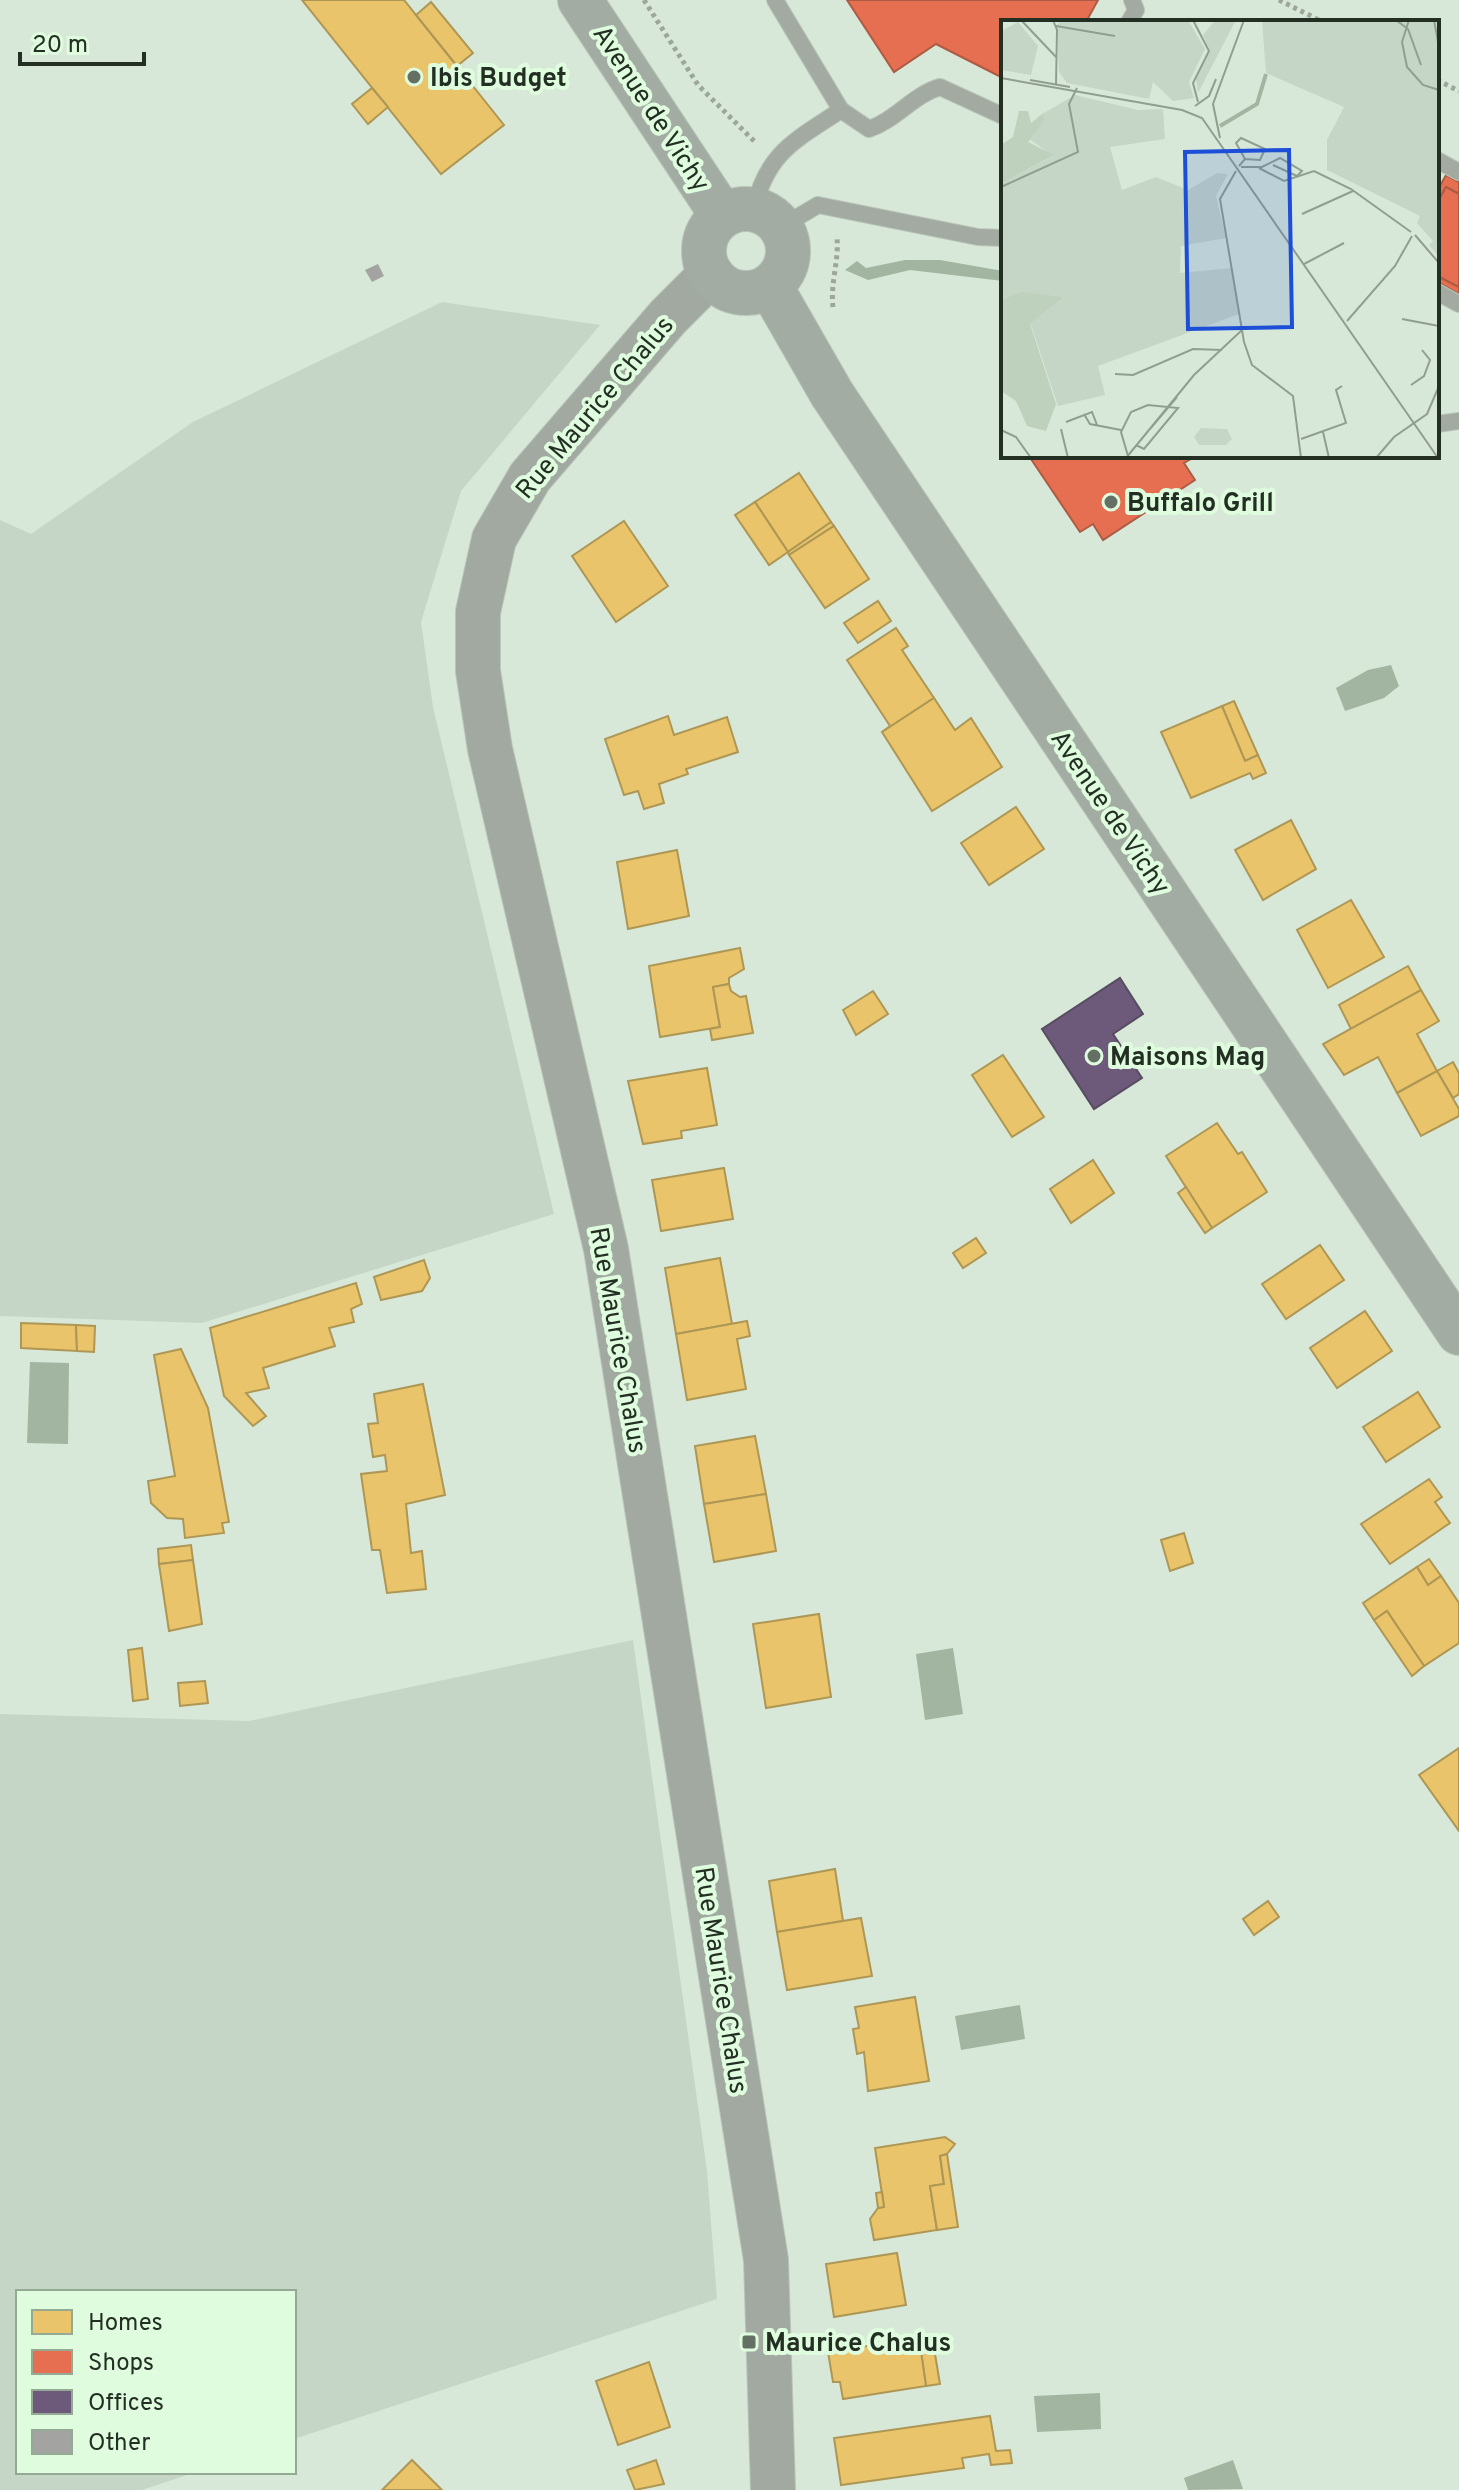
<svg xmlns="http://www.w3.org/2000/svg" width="1459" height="2490" viewBox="0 0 1459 2490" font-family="Overpass,sans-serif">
	<rect width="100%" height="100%" fill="#d8e8d8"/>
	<g fill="#c6d6c6">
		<path d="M442 302 600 325 461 491 421 622 433 707 554 1214 202 1323 0 1316V520L31 534 193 422Z"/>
		<path d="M633 1640 707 2171 717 2299 294 2439V2292H18V2472H196L142 2490H0V1714L249 1721Z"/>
	</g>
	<g fill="#a1b5a0">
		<path d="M905 260H940L1003 271V281L910 270 868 280 845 270 857 261 866 268Z"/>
		<path d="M1391 665 1399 686 1384 698 1345 711 1336 688 1368 670Z"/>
		<path d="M30 1362 69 1363 68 1444 27 1443Z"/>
		<path d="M953 1648 963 1714 925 1720 916 1654Z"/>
		<path d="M1020 2005 1025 2039 961 2050 955 2016Z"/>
		<path d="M1100 2393 1101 2429 1037 2432 1034 2396Z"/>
		<path d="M1233 2460 1243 2489 1188 2490 1184 2478Z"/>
	</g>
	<g fill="#e9c46a" stroke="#ae9755" stroke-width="2">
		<path d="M302 0H404L504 125 441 174Z"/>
		<path d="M431 2 473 53 457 66 416 15Z"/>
		<path d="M372 88 388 107 368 124 352 104Z"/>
		<path d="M799 473 831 522 788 552 755 502Z"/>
		<path d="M755 502 788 552 769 565 735 515Z"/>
		<path d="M624 521 668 586 616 622 572 556Z"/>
		<path d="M831 522 834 526 789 555 788 552Z"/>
		<path d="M834 526 869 579 825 608 789 555Z"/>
		<path d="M878 601 891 621 858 643 844 623Z"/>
		<path d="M896 628 908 646 902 650 934 698 882 732 890 726 847 660Z"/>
		<path d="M934 698 955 730 971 718 1002 767 932 811 882 732Z"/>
		<path d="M1234 701 1258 755 1245 761 1222 706Z"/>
		<path d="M1222 706 1245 761 1258 755 1266 773 1253 779 1250 773 1191 798 1161 732Z"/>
		<path d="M668 716 674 735 727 717 738 752 686 769 688 774 659 784 664 803 644 809 638 791 624 795 605 739Z"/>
		<path d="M1016 807 1044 849 989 885 961 843Z"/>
		<path d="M1291 820 1316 869 1263 900 1235 850Z"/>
		<path d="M677 850 689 916 628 929 617 862Z"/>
		<path d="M1351 900 1384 957 1328 988 1297 930Z"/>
		<path d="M740 948 744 969 729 978V984L713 987 720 1027 660 1037 649 966Z"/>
		<path d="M1408 966 1421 990 1351 1029 1339 1005Z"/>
		<path d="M729 984 731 991 740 997 746 996 753 1033 712 1040 710 1029 720 1027 713 987Z"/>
		<path d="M1421 990 1439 1021 1417 1034 1437 1071 1397 1093 1378 1057 1344 1075 1323 1044Z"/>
		<path d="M873 991 888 1014 856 1035 843 1010Z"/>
		<path d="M1003 1055 1044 1117 1012 1137 972 1075Z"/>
		<path d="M1453 1062 1459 1073V1094L1453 1098 1437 1071Z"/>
		<path d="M707 1068 717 1125 681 1131 682 1138 643 1144 628 1081Z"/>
		<path d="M1437 1071 1459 1109V1116L1421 1136 1397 1093Z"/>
		<path d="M1217 1123 1238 1154 1242 1152 1267 1192 1212 1228 1166 1156Z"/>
		<path d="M1093 1160 1114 1193 1071 1223 1050 1189Z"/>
		<path d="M724 1168 733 1219 661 1231 652 1180Z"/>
		<path d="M1186 1187 1212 1228 1205 1233 1178 1193Z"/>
		<path d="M976 1238 986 1253 963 1268 953 1253Z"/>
		<path d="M1320 1245 1344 1280 1286 1319 1262 1284Z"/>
		<path d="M720 1258 732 1324 676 1334 665 1268Z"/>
		<path d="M424 1260 430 1278 422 1291 381 1300 374 1277Z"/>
		<path d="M356 1283 362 1304 351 1309 354 1322 329 1328 335 1346 263 1368 269 1388 246 1393 266 1416 253 1426 224 1396 210 1328Z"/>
		<path d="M1365 1311 1392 1351 1337 1388 1310 1348Z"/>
		<path d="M747 1321 750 1336 737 1339 746 1389 687 1400 676 1334Z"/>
		<path d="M21 1323 76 1325 77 1351 21 1348Z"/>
		<path d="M76 1325 95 1326 94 1352 77 1351Z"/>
		<path d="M181 1349 208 1408 229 1522 222 1523 224 1533 185 1538 183 1519 167 1518 151 1503 148 1481 175 1476 154 1355Z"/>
		<path d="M423 1384 445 1495 406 1504 411 1553 422 1551 426 1589 387 1593 380 1550H372L361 1474 387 1471 385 1455 373 1457 368 1424 378 1423 374 1394Z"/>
		<path d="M1418 1392 1440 1427 1386 1462 1363 1427Z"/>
		<path d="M755 1436 766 1494 704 1504 695 1446Z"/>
		<path d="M1429 1479 1442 1497 1435 1502 1450 1523 1390 1564 1361 1524Z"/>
		<path d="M766 1494 776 1551 714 1562 704 1504Z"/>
		<path d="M1184 1533 1193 1563 1170 1571 1161 1540Z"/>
		<path d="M191 1545 193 1560 159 1564 158 1549Z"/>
		<path d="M1429 1559 1441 1576 1428 1585 1417 1567Z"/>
		<path d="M193 1560 202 1624 169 1631 159 1564Z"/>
		<path d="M1417 1567 1428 1585 1441 1576 1459 1603V1643L1424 1666 1387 1611 1374 1620 1363 1603Z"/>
		<path d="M1387 1611 1424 1666 1412 1676 1374 1620Z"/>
		<path d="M819 1614 831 1697 766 1708 753 1624Z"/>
		<path d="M142 1648 148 1699 133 1701 128 1650Z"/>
		<path d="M205 1681 208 1703 180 1706 178 1683Z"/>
		<path d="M1459 1748V1831L1419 1775Z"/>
		<path d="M835 1869 843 1921 777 1932 769 1881Z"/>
		<path d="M1268 1901 1279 1917 1254 1935 1243 1919Z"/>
		<path d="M861 1918 872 1976 787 1990 777 1932Z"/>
		<path d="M915 1997 929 2081 868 2091 864 2052 857 2054 853 2029 859 2028 855 2007Z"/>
		<path d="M945 2137 955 2144 947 2154 940 2156 944 2184 930 2186 937 2230 874 2240 870 2219 878 2208 884 2207 875 2148Z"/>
		<path d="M947 2154 958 2227 937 2230 930 2186 944 2184 940 2156Z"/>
		<path d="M882 2192 884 2207 878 2208 876 2193Z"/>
		<path d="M897 2253 906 2305 834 2317 826 2264Z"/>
		<path d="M932 2336 940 2384 926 2386 919 2338Z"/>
		<path d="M919 2338 926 2386 843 2399 840 2382H833L828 2352Z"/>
		<path d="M649 2362 670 2427 618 2445 596 2381Z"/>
		<path d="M990 2416 996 2451 1010 2450 1012 2463 991 2465 989 2454 962 2458 964 2468 841 2485 834 2438Z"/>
		<path d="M412 2460 442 2490H382Z"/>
		<path d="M656 2460 664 2484 635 2490 627 2470Z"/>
	</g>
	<g fill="#e76f51" stroke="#ac5c44" stroke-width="2">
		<path d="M847 0H1098L1086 22H1003V78L936 44 894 72Z"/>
		<path d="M1446 175 1459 182V194L1446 187 1437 203V191Z"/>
		<path d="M1446 187 1459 194V287L1437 276V203Z"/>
		<path d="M1437 276 1459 287V294L1437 282Z"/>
		<path d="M1029 456H1196L1184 463 1195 480 1103 540 1093 524 1080 532Z"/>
	</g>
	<path fill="#6d597a" stroke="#574c60" stroke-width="2" d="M1120 978 1143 1014 1113 1034 1142 1078 1094 1109 1042 1029Z"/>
	<path fill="#a3a4a1" d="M378 264 384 276 372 282 365 270Z"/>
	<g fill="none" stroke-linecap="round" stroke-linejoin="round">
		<defs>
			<g id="lane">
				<path d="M1129 22 1136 10 1132 0"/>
				<path d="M841 110 869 129C896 120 913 95 940 87L1003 116"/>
				<path d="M1437 160 1459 172"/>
				<path d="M754 209C767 152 796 140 841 110L775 0"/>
				<path d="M781 227 818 205 978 237 1003 238"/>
				<path d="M1437 292 1459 304"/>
				<path d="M1437 424 1459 421"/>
			</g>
			<path id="secondary" d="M711 274 668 317 530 477 494 539 478 612V671L490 749 606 1249 766 2260 773 2490"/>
			<g id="primary">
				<path d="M580 0 722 215"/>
				<circle cx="746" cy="251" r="42"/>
				<path d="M770 286 832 394 1459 1333"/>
			</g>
		</defs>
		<use href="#lane" stroke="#b9c5b9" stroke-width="18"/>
		<use href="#secondary" stroke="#b9c5b9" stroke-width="46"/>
		<use href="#primary" stroke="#b9c5b9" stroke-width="46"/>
		<g stroke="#9da59d" stroke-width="5" stroke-dasharray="4 4" stroke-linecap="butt">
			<path d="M644 0 698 85 756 143"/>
			<path d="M1279 0 1323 22"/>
			<path d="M1437 80 1459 91"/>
			<path d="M833 307C830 284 839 262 837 238"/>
		</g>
		<use href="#lane" stroke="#a2aaa2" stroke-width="16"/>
		<use href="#secondary" stroke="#a1a9a1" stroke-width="44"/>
		<use href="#primary" stroke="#a2aca2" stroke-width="44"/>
	</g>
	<g fill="#637063" stroke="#dffcde" stroke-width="3">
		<circle cx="414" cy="77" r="8"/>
		<circle cx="1111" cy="502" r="8"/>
		<circle cx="1094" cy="1056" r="8"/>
		<rect x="741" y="2334" width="16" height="16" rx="4"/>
	</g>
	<g text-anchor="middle" stroke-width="8" stroke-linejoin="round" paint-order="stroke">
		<g font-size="26" font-weight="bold" fill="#242f24" stroke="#dffcde" text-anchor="start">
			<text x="430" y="86">Ibis Budget</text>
			<text x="1127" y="511">Buffalo Grill</text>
			<text x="1110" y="1065">Maisons Mag</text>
			<text x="765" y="2351">Maurice Chalus</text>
		</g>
		<g font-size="26" fill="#242f24" stroke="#dffcde">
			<text transform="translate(652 108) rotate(57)" y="9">Avenue de Vichy</text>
			<text transform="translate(594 407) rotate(-50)" y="9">Rue Maurice Chalus</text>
			<text transform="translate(1111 812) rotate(56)" y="9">Avenue de Vichy</text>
			<text transform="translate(619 1340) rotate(80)" y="9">Rue Maurice Chalus</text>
			<text transform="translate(722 1980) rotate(81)" y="9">Rue Maurice Chalus</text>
		</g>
	</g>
	<g transform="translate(1001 20)">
		<rect width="438" height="438" fill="#d8e8d8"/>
		<path d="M64 0H187L204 29 188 62 193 78 172 81 152 62 148 79 66 63 58 52 56 4ZM214 0H235L197 73 195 58 209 31 202 15ZM261 0H438V237L428 225 432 221 416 203 419 196 326 150V120L343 87 265 53ZM17 2 37 26 30 55 0 50V11ZM74 75 137 90 162 89 164 119 109 127 121 170 155 157 187 170 216 153 227 154 215 176 225 218 180 226 179 253 231 248 238 294 97 346 104 375 57 386 19 272 0 280V164L52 136 27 118 44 99 41 94ZM200 408 226 409 231 419 225 425H198L193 417Z" fill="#c6d6c6"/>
		<path d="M18 91H27L30 103 41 94 44 99 27 122 53 135 0 164V125L12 117ZM19 272 62 277 29 304 55 384 45 411 26 406 15 381 0 371V280Z" fill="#bdd1bc"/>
		<path fill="none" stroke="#a1b5a0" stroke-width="4" d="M219 106 256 84 265 54"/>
		<path fill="none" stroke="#909e90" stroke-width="2" d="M20 0 56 38M52 0 56 10 55 64M192 0 208 31 192 63 197 82M395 0 407 9 420 45M408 0 401 22 406 47 422 65 438 70M433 0 438 27M55 6 114 16M0 58 181 90 201 98 437 438M29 60 69 67M194 86 208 76 215 59M219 118 212 84 243 0M238 146 244 139 235 123 240 118 264 129 259 140 244 139M240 147H261L279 138 301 151 296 156 272 145M258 148 283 161 313 151 350 169 410 212M235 151 219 179 243 322 251 345 292 376 300 438M0 167 77 132 68 84 76 68M301 194 352 171M414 215 438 243M303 244 343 223M401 299 438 306M346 301 394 246 411 216M114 354 132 355 192 329 221 330M410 365 423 356 429 340 421 330M83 394 89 404 120 410M65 402 91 392 96 405M60 409 67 438M149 409 176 377M0 410 15 417 30 438M322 412 328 438M300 419 345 403 335 370 341 366M127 436 120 412 130 392 147 385 177 388 143 429 135 425M125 438 193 355 241 310M375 438 393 417 426 394 438 366"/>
		<path fill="#1d4ed8" fill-opacity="0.15" stroke="#1d4ed8" stroke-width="4" d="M288 130 291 307 187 309 184 132Z"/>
		<rect width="438" height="438" fill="none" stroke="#242f24" stroke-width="4"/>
	</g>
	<rect x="16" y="2290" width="280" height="184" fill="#dffcde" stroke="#94aa94" stroke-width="2"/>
	<rect x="32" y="2310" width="40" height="24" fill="#e9c46a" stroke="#94aa94" stroke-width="2"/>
	<text x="88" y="2330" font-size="24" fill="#242f24">Homes</text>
	<rect x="32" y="2350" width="40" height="24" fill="#e76f51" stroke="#94aa94" stroke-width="2"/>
	<text x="88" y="2370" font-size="24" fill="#242f24">Shops</text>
	<rect x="32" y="2390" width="40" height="24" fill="#6d597a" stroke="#94aa94" stroke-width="2"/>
	<text x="88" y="2410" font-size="24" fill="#242f24">Offices</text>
	<rect x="32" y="2430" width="40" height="24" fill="#a3a4a1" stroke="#94aa94" stroke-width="2"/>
	<text x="88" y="2450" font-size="24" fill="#242f24">Other</text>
	<path d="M20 52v12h124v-12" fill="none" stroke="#242f24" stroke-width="4"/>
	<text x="32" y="52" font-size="24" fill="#242f24" stroke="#dffcde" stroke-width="6" paint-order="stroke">20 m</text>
</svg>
